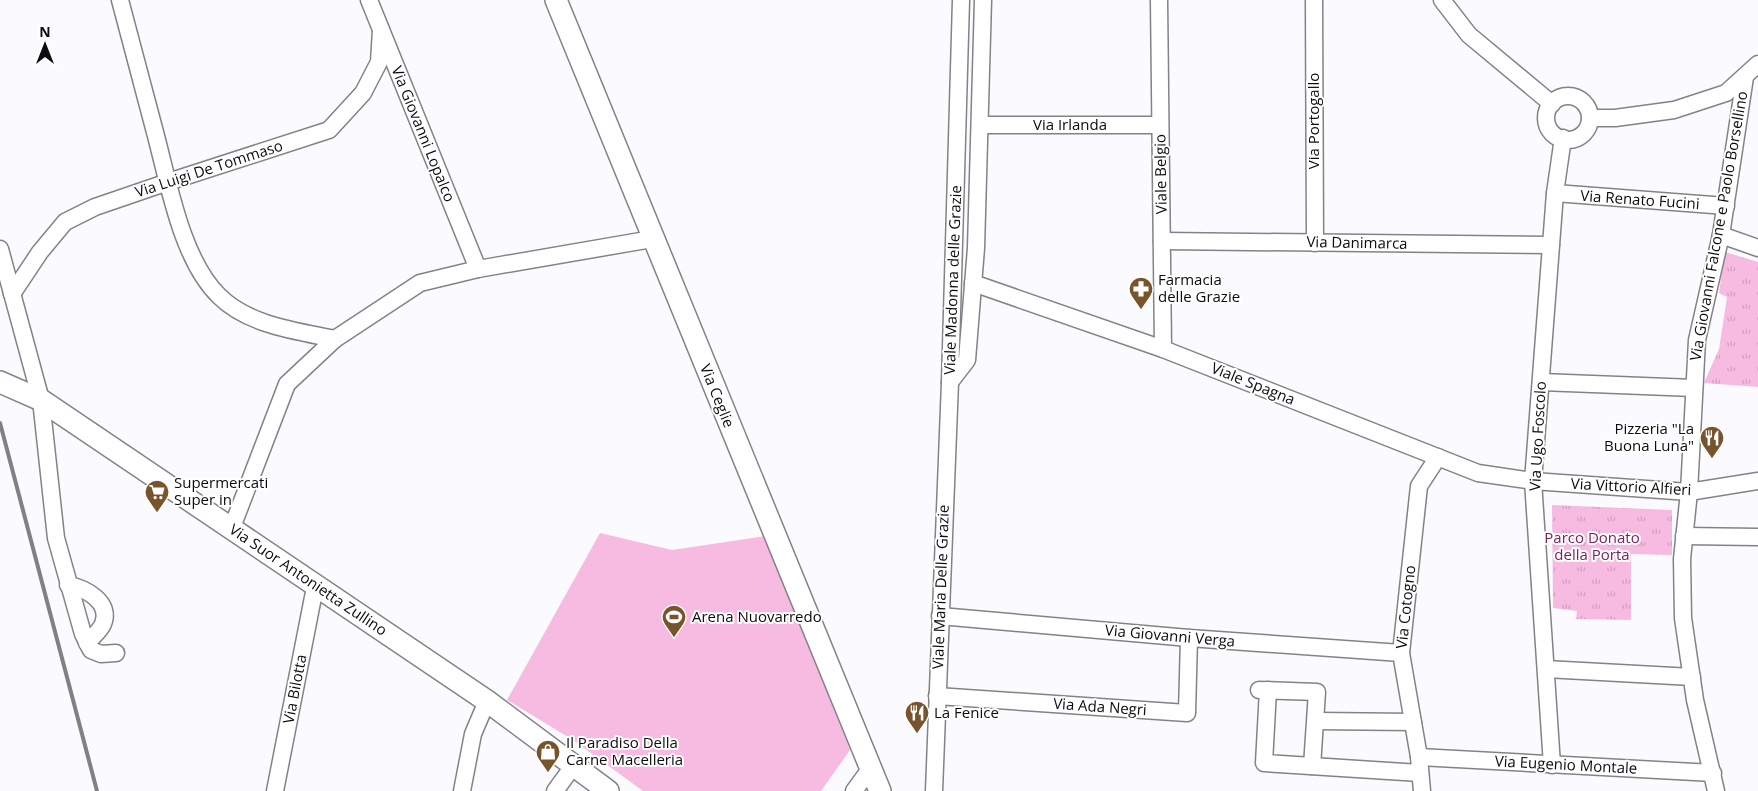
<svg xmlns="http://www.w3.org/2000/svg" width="1758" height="791" viewBox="0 0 1758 791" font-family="'Open Sans',sans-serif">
	<defs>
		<pattern id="grass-tufts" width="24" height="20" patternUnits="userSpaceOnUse" patternTransform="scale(1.25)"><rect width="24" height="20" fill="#f7bae0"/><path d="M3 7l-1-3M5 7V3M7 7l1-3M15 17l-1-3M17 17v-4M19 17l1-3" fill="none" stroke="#d39fbf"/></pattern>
	</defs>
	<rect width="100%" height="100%" fill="#fbfbff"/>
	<g fill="url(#grass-tufts)">
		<path d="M1725 252 1758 262V387L1704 383 1719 349 1727 297 1719 293Z"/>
		<path d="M1552 505 1672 510V555L1631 554V620L1576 619 1577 611 1553 608Z"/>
	</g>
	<path fill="#f7bae0" d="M600 533 672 550 765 536 850 750 821 791H643L573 740 507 700Z"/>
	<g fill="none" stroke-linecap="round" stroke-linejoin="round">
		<defs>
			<g id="minor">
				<path d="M120 0C132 45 144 90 156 136 169 185 182 260 219 296 248 325 296 331 335 339"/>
				<path d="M369 0 478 269"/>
				<path d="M1159 0 1163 349"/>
				<path d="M1314 0 1315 243"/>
				<path d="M1442 0 1469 35 1552 104"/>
				<circle cx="1568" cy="118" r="22"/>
				<path d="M1590 118H1615L1674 110 1726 93 1758 64"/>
				<path d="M980 125H1159"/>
				<path d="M1555 193 1726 206"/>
				<path d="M1721 235 1758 248"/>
				<path d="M1162 241 1551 245"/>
				<path d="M0 249 41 400 56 538 83 634 91 650 101 654 116 653"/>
				<path d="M973 283 1163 349 1478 473 1533 481 1689 492 1758 481"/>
				<path d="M12 294 40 252 65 222 95 207 168 182 329 130 363 93 379 62 381 30"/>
				<path d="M950 382 967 360 976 248 983 0"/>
				<path d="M1541 382 1694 388"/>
				<path d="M231 530 287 384 335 339 420 283 478 269 652 239"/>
				<path d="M1684 536 1758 537"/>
				<path d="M68 585C85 588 112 602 103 624 100 631 92 637 87 643"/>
				<path d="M940 616 1189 638 1401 653"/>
				<path d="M1546 669 1692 677"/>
				<path d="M1259 690 1317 692 1312 766"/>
				<path d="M1268 690 1264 763 1420 773"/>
				<path d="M937 696 1187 713 1189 638"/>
				<path d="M1316 721 1413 722"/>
				<path d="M1419 757 1713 773"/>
				<path d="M1552 765 1533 481 1555 193 1563 138"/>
				<path d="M275 791 315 587"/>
				<path d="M462 791 473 734 487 701"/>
				<path d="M555 791 574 765"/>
				<path d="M854 791 870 769"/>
				<path d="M934 791 950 382 961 0"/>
				<path d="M1422 791 1419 757 1401 653 1419 486 1438 457"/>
				<path d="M1716 791 1695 700 1683 618 1682 559 1689 492 1697 340 1721 235 1745 77"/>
			</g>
			<g id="major">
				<path d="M556 0 880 791"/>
				<path d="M0 382 41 400 487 701 608 791"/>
			</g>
		</defs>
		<use href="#minor" stroke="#828288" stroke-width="19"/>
		<use href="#major" stroke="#828288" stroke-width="24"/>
		<use href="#minor" stroke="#fff" stroke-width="16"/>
		<use href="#major" stroke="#fff" stroke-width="21"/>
		<path stroke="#818184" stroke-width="4" d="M0 423 97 791"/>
	</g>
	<defs>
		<symbol id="pharmacy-pin" viewBox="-11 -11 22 30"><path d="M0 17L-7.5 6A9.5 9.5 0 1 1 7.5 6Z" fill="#77542c" stroke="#fff"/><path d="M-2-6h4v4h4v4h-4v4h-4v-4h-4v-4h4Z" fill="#fff"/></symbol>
		<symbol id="restaurant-pin" viewBox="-11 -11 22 30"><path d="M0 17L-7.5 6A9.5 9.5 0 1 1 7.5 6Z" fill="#77542c" stroke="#fff"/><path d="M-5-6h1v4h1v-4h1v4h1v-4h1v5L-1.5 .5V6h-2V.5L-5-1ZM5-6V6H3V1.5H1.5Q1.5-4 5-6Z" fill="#fff"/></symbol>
		<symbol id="supermarket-pin" viewBox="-11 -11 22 30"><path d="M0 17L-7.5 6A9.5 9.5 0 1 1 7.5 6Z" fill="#77542c" stroke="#fff"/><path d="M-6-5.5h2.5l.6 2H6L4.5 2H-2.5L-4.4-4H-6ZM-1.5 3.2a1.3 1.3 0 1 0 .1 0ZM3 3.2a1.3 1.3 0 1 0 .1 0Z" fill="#fff"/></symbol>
		<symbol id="stadium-pin" viewBox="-11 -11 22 30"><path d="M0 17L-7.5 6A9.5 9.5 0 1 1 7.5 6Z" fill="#77542c" stroke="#fff"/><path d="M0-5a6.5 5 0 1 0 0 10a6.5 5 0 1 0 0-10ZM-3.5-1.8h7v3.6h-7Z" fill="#fff"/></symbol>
		<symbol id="shop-pin" viewBox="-11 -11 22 30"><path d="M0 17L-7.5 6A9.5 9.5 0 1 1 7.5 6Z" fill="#77542c" stroke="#fff"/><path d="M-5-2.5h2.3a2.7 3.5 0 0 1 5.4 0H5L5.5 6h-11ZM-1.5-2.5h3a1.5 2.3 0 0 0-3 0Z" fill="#fff"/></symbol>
	</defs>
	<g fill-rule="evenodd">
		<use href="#pharmacy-pin" x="1127" y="275" width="28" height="38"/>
		<use href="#restaurant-pin" x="1698" y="424" width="28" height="38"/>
		<use href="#supermarket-pin" x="143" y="478" width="28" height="38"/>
		<use href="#stadium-pin" x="660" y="603" width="28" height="38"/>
		<use href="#restaurant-pin" x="903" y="699" width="28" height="38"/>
		<use href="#shop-pin" x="534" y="738" width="28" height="38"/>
	</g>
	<g text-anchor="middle" stroke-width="4" stroke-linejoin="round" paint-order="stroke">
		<g font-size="15" fill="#0c0c0e" stroke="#fff">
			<text transform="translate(1314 121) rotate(-90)" y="5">Via Portogallo</text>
			<text x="1070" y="130">Via Irlanda</text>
			<text transform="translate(423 134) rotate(68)" y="5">Via Giovanni Lopalco</text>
			<text transform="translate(209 169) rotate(-18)" y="5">Via Luigi De Tommaso</text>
			<text transform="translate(1161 174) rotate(-91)" y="5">Viale Belgio</text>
			<text transform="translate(1640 200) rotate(4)" y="5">Via Renato Fucini</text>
			<text transform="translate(1719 226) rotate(-80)" y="5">Via Giovanni Falcone e Paolo Borsellino</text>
			<text transform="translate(1357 243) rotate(1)" y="5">Via Danimarca</text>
			<text transform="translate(953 280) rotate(-88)" y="5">Viale Madonna delle Grazie</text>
			<text transform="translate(1253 384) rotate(22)" y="5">Viale Spagna</text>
			<text transform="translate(717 396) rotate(68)" y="5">Via Ceglie</text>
			<text transform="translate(1538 436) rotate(-87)" y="5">Via Ugo Foscolo</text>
			<text transform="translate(1631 487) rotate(3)" y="5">Via Vittorio Alfieri</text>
			<text transform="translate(308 580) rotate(34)" y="5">Via Suor Antonietta Zullino</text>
			<text transform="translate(941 587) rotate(-88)" y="5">Viale Maria Delle Grazie</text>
			<text transform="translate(1406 607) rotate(-84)" y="5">Via Cotogno</text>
			<text transform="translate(1170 636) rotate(5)" y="5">Via Giovanni Verga</text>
			<text transform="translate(295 689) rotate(-79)" y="5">Via Bilotta</text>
			<text transform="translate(1100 707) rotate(4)" y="5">Via Ada Negri</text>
			<text transform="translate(1566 765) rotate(3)" y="5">Via Eugenio Montale</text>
		</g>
		<g font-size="15" fill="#0c0c0e" stroke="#fff" text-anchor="start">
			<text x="1158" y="285">Farmacia<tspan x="1158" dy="17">delle Grazie</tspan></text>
			<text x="1694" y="434" text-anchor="end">Pizzeria "La<tspan x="1694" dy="17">Buona Luna"</tspan></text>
			<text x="174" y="488">Supermercati<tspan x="174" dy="17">Super in</tspan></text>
			<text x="692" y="622">Arena Nuovarredo</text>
			<text x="934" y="718">La Fenice</text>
			<text x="566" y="748">Il Paradiso Della<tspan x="566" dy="17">Carne Macelleria</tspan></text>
		</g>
		<g font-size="15" fill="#792260" stroke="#fff">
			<text x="1592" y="543">Parco Donato<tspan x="1592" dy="17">della Porta</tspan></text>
		</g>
	</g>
	<g transform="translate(45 45)" stroke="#ffffff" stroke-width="4" paint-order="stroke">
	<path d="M0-4L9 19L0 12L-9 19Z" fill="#0c0c0e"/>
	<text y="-8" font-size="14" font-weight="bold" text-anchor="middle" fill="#0c0c0e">N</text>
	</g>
</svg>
